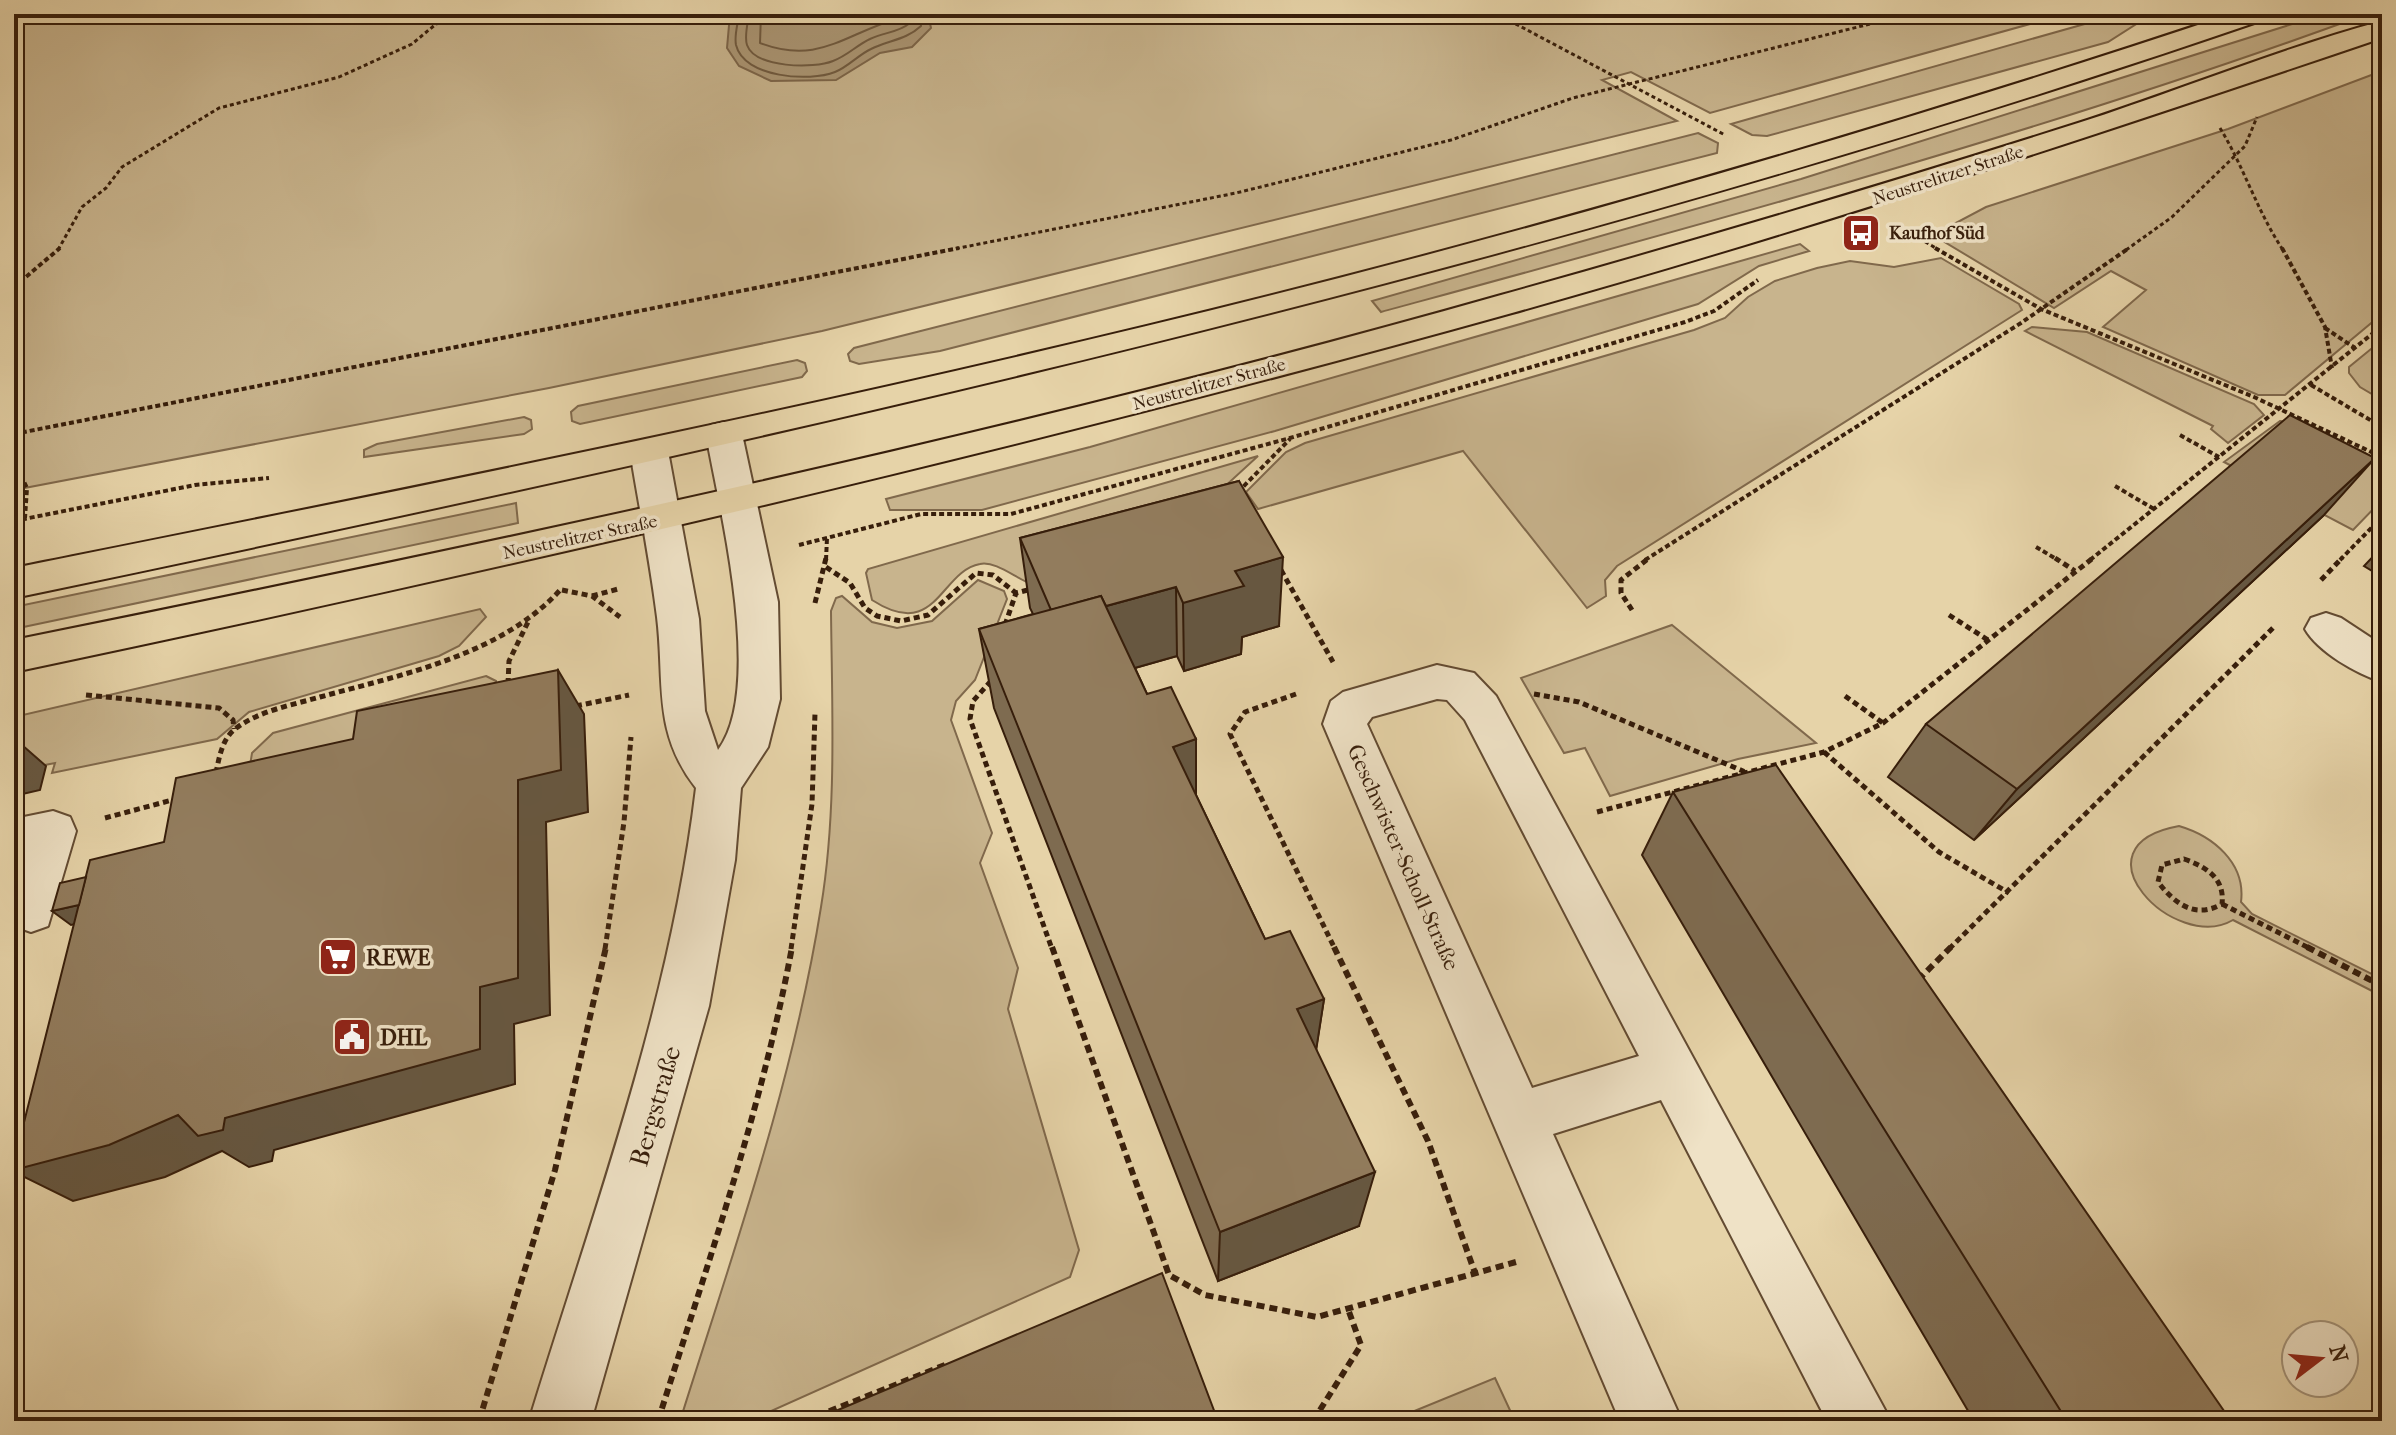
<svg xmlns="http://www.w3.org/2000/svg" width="2396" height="1435" viewBox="0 0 2396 1435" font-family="'IM FELL French Canon',serif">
	<rect width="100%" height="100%" fill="#e6d3a8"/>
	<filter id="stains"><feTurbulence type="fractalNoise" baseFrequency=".0025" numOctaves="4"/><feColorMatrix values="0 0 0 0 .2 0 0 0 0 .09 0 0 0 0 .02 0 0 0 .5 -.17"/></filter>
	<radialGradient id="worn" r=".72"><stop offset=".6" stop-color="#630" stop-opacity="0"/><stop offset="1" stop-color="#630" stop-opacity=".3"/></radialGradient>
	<g fill="#c8b48d" stroke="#80694c" stroke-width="2">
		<path d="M14 14H2066L1710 113 1631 72 1602 80 1677 121 822 331 549 388 14 490Z"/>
		<path d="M2120 14H2152L2108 42 1767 136 1752 135 1731 124Z"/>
		<path d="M2324 14H2367C2046 132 1711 222 1381 312L1372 301 1801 179Z"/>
		<path d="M2382 71V314L2285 395H2258L2103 327 2146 290 2111 271 2054 308 1933 235 1986 207 2228 129Z"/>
		<path d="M1698 133 1718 143 1717 153 940 351 859 364 850 361 848 354 854 348Z"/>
		<path d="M1800 244 1809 251 1759 266 1698 304 1275 431 982 510H890L886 499 1090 447Z"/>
		<path d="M1941 258 2019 304 2022 310 1617 566 1605 580 1606 596 1587 608 1463 451 1258 509 1246 492 1286 452 1305 443 1694 330 1725 318 1748 297 1775 281 1817 268 1850 261 1894 267Z"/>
		<path d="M2032 327 2087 332 2254 404 2264 415 2228 443 2211 429 2213 426 2025 331Z"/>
		<path d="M2382 340V400L2360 387 2349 373V367Z"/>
		<path d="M797 360 805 363 807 371 802 377 580 424 572 421 571 412 578 406Z"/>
		<path d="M524 417 531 420 532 429 524 434 364 457V450L377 444Z"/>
		<path d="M2280 421 2288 422 2382 466V500L2353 530 2224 462Z"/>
		<path d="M1258 456 1221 490 1027 582C1013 576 995 561 980 564 940 571 937 642 872 600L866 573 868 569Z"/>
		<path d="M516 503 518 523 14 629V607Z"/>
		<path d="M978 580 1004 591 1007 599 975 680 956 701 951 720 992 833 980 863 1018 968 1008 1009 1079 1250 1070 1277 749 1421H680C733 1252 793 1083 821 907 837 810 832 709 831 611L836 598 842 596 872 622 897 628 932 621Z"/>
		<path d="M480 609 486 617 459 646 439 656 249 712 217 739 52 773 55 763 14 771V717Z"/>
		<path d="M1672 625 1816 743 1738 759 1610 796 1585 748 1564 753 1521 678Z"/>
		<path d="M486 676 496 681 497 717 249 772 252 753 273 733Z"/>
		<path d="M2179 826C2213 836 2246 863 2241 902L2252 914 2382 979V996L2233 920C2175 954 2069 846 2179 826Z"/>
		<path d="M1495 1378 1515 1421H1390Z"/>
	</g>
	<path fill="#aa9573" stroke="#7c6549" stroke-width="2" d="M730 14H928L931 28 912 47 880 53 836 80 771 81 739 66 727 48Z"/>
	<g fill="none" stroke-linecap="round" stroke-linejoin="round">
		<g stroke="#705a3f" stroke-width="2">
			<path d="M739 14C738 24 734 35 736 45 744 78 810 82 835 72 848 67 858 55 871 49 889 40 906 40 921 26L920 14"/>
			<path d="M749 14C748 23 744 36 747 45 755 68 814 69 833 61 847 56 857 45 870 39 884 32 898 33 910 23V14"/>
			<path d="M761 14 760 43C818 65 843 35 896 19L898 14"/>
		</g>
		<defs>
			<g id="minor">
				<path d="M724 422 737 425 742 434 778 602 780 699 768 747 741 788 735 860 709 1006 591 1421H529C593 1212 670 1006 696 788 652 732 665 682 657 617 650 561 639 506 630 451L636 442 649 439 662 442 668 451 699 619 705 711 718 750C765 688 719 507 706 434L711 425Z"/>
				<path d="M2326 613 2341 618 2382 645V682C2357 674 2318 652 2305 629L2311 618Z"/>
				<path d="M1437 665 1474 673 1496 696 1891 1421H1827L1661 1100 1553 1134 1682 1421H1620L1323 724 1331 701 1343 692ZM1437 699 1447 700 1465 720 1639 1056 1532 1088 1367 724 1372 717Z"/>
				<path d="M53 811 70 817 76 831 48 926 31 932 14 926V885L22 857 14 859V819Z"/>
			</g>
			<g id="major">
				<path d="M2231 14H2270L2266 19 2207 39C1490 281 753 443 14 598V568C457 479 901 391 1339 278 1640 200 1936 112 2231 14Z"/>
				<path d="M2382 21V38C2094 136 1805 231 1512 313 1017 451 517 566 14 672V640C512 539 1011 434 1501 295 1694 241 1887 184 2078 123 2180 90 2279 49 2382 21Z"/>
			</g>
		</defs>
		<use href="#minor" stroke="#634b32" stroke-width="4"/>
		<use href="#major" stroke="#371e0b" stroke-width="4"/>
		<g stroke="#371e0b" stroke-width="3" stroke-dasharray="4 3" stroke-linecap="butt">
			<path d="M1497 14 1725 135"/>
			<path d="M2220 128C2244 167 2257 211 2283 250"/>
			<path d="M1907 231 1939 250"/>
			<path d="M58 250 82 207 106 188 122 167 219 108 339 77 412 44 436 24 463 14"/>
			<path d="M949 250 1236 193 1451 140 1573 98 1910 14"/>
			<path d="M2126 250 2172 217 2245 146 2257 117"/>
		</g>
		<g stroke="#371e0b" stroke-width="4" stroke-dasharray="5 3" stroke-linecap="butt">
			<path d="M1935 248 2041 309 2254 397 2382 457"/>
			<path d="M2282 248 2325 327 2332 368"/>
			<path d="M14 287 60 248"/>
			<path d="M2325 328 2355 348"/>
			<path d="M2311 385 2382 427"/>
			<path d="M14 434 959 248"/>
			<path d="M2180 435 2219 457"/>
			<path d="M14 461 27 488 25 518"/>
			<path d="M2115 486 2154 509"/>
			<path d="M1238 492 1290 439"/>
			<path d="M14 521 195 485 269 478"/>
			<path d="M799 545 921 514H1011L1290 438 1685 322 1714 311 1758 280"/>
			<path d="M2036 547 2058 560"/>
			<path d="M826 560 827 538"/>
			<path d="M1645 560 2021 323 2129 248"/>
			<path d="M2090 560 2382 326"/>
			<path d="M2340 560 2382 517"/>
		</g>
		<g stroke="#371e0b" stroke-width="5" stroke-dasharray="6 4" stroke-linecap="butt">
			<path d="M2055 558 2075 571"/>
			<path d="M826 567 850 583 865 608 877 616 901 621 928 615 976 573 993 575 1016 593"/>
			<path d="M1281 570 1333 662"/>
			<path d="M2321 580 2342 558"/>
			<path d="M562 590 592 596 620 617"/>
			<path d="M592 596 618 589"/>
			<path d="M815 603 826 558"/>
			<path d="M1632 610 1621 593V580L1649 558"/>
			<path d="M1949 615 1988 640"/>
			<path d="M1005 625 1016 593 1032 589"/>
			<path d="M991 681 973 701 970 719 1052 949"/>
			<path d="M508 684 509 661 528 622"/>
			<path d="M1296 694 1245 712 1230 734 1335 949"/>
			<path d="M1534 694 1579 702 1743 771 1747 776"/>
			<path d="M86 695 219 708 233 720 234 729"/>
			<path d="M1845 696 1883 723"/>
			<path d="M576 706 629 695"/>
			<path d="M1824 752 1939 852 2009 893"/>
			<path d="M216 773C219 758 222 739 235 729 258 711 292 705 320 697 404 674 502 655 562 588"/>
			<path d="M1597 812 1824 752 1883 723 2093 558"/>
			<path d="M105 818 176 799"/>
			<path d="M2184 859C2206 867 2225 878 2222 904 2195 919 2175 904 2158 882L2162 865Z"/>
			<path d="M2222 904 2311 949"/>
			<path d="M605 949 624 822 631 737"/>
			<path d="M791 949 812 804 815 713"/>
			<path d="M1949 949 2275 626"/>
		</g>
		<g stroke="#371e0b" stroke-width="6" stroke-dasharray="8 5" stroke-linecap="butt">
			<path d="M1052 947 1169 1275 1205 1295 1317 1317 1516 1262"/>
			<path d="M1334 947 1428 1141 1475 1273"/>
			<path d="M2307 947 2382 986"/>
			<path d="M1918 980 1951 947"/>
			<path d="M479 1421 555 1170 606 947"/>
			<path d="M658 1421C707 1265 762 1109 792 947"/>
			<path d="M805 1421 945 1365"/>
			<path d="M1313 1421 1361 1345 1348 1309"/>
		</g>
		<use href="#minor" fill="#efe2c6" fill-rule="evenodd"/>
		<use href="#major" fill="#e6d3a8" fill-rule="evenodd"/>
	</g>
	<g fill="#7e6b50" stroke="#371e0b" stroke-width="2">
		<path d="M1239 481 1279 626 1242 637 1241 654 1184 671 1177 656 1135 668 1147 694 1196 739V795L1265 939 1324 999 1316 1049 1359 1226 1218 1281 994 708 979 629 1033 614 1030 608 1020 538Z"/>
		<path d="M2324 515 1974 840 1888 777 1926 724Z"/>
		<path d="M2382 547V577L2364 566Z"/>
		<path d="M1673 792 2231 1421H1974L1642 855Z"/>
	</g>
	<g fill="#665741" stroke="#371e0b" stroke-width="2">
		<path d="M2375 458 2324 515 1974 840 2017 789Z"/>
		<path d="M1283 557 1279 626 1242 637 1241 654 1184 671 1183 603 1235 571Z"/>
		<path d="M1176 587 1177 656 1064 688 1055 620Z"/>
		<path d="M558 670 584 714 588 812 546 822 550 1015 514 1024 515 1084 274 1150 272 1161 249 1167 222 1151 165 1177 73 1201 14 1172V1170L178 1115 225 1118 480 987 518 780Z"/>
		<path d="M14 738 46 766 40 790 14 796Z"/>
		<path d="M1196 739V814L1173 747Z"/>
		<path d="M118 896 136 910 71 925 52 911Z"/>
		<path d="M1324 999 1314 1064 1297 1009Z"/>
		<path d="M1375 1172 1359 1226 1218 1281 1220 1232Z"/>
	</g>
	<g fill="#927c5d" stroke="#371e0b" stroke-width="2">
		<path d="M2290 415 2375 458 2017 789 1926 724Z"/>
		<path d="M1239 481 1283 557 1235 571 1244 586 1183 603 1176 587 1106 606 1101 596 1051 610 1020 538Z"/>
		<path d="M1101 596 1147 694 1171 687 1196 739 1173 747 1265 939 1290 931 1324 999 1297 1009 1375 1172 1220 1232 979 629Z"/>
		<path d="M558 670 561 770 518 780V978L480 987V1049L225 1118 223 1130 198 1136 178 1115 109 1145 14 1170V1162L90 860 164 842 176 778 353 739 357 711Z"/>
		<path d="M1776 765 2231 1421H2067L1673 792Z"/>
		<path d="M86 877 79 905 52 911 60 883Z"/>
		<path d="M1162 1273 1218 1421H812Z"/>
	</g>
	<defs>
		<symbol id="bus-square" viewBox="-11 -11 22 22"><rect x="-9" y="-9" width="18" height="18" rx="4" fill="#8f2418" stroke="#efe2c6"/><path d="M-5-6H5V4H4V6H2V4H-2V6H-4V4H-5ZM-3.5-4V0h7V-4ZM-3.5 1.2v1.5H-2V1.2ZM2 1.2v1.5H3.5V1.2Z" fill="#fff"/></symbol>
		<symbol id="supermarket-square" viewBox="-11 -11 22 22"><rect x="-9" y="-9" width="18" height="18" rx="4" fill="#8f2418" stroke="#efe2c6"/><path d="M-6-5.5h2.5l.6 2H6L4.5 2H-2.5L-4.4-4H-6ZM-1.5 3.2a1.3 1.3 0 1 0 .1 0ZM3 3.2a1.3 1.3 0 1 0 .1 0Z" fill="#fff"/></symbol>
		<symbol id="civic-square" viewBox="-11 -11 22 22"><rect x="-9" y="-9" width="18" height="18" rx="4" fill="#8f2418" stroke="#efe2c6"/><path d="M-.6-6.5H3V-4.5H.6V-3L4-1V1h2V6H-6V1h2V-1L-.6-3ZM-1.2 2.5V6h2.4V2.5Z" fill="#fff"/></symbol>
	</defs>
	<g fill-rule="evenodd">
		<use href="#bus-square" x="1839" y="211" width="44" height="44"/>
		<use href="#supermarket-square" x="316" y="935" width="44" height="44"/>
		<use href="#civic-square" x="330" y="1015" width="44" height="44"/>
	</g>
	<g text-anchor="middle" stroke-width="7" stroke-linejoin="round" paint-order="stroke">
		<g font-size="18" fill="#371e0b" stroke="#efe2c6">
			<text transform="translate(1948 175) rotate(-18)" y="6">Neustrelitzer Straße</text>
			<text transform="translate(1209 384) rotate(-15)" y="6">Neustrelitzer Straße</text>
			<text transform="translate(580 537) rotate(-12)" y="6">Neustrelitzer Straße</text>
		</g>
		<g font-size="18" font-weight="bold" fill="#371e0b" stroke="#efe2c6" text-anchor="start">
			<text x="1889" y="239">Kaufhof Süd</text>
		</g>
		<g font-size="22" fill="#371e0b" stroke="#efe2c6">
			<text transform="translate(1404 857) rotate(66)" y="8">Geschwister-Scholl-Straße</text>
		</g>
		<g font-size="22" font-weight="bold" fill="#371e0b" stroke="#efe2c6" text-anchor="start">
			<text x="366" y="965">REWE</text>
			<text x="380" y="1045">DHL</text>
		</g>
		<g font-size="26" fill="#371e0b" stroke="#efe2c6">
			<text transform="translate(655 1106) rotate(-74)" y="9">Bergstraße</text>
		</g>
	</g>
	<rect width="2396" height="1435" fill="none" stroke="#e6d3a8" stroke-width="48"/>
	<rect x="16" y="16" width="2364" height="1403" fill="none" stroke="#371e0b" stroke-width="4"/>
	<rect x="24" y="24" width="2348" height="1387" fill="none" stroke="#371e0b" stroke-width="2"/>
	<g transform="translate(2320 1359) rotate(74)"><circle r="38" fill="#efe2c6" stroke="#a5947b" stroke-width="2"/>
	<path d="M0-6L14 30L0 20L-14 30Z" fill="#8f2418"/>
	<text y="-12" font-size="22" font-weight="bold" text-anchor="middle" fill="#371e0b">N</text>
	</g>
	<rect width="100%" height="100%" filter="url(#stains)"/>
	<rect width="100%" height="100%" fill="url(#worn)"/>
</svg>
